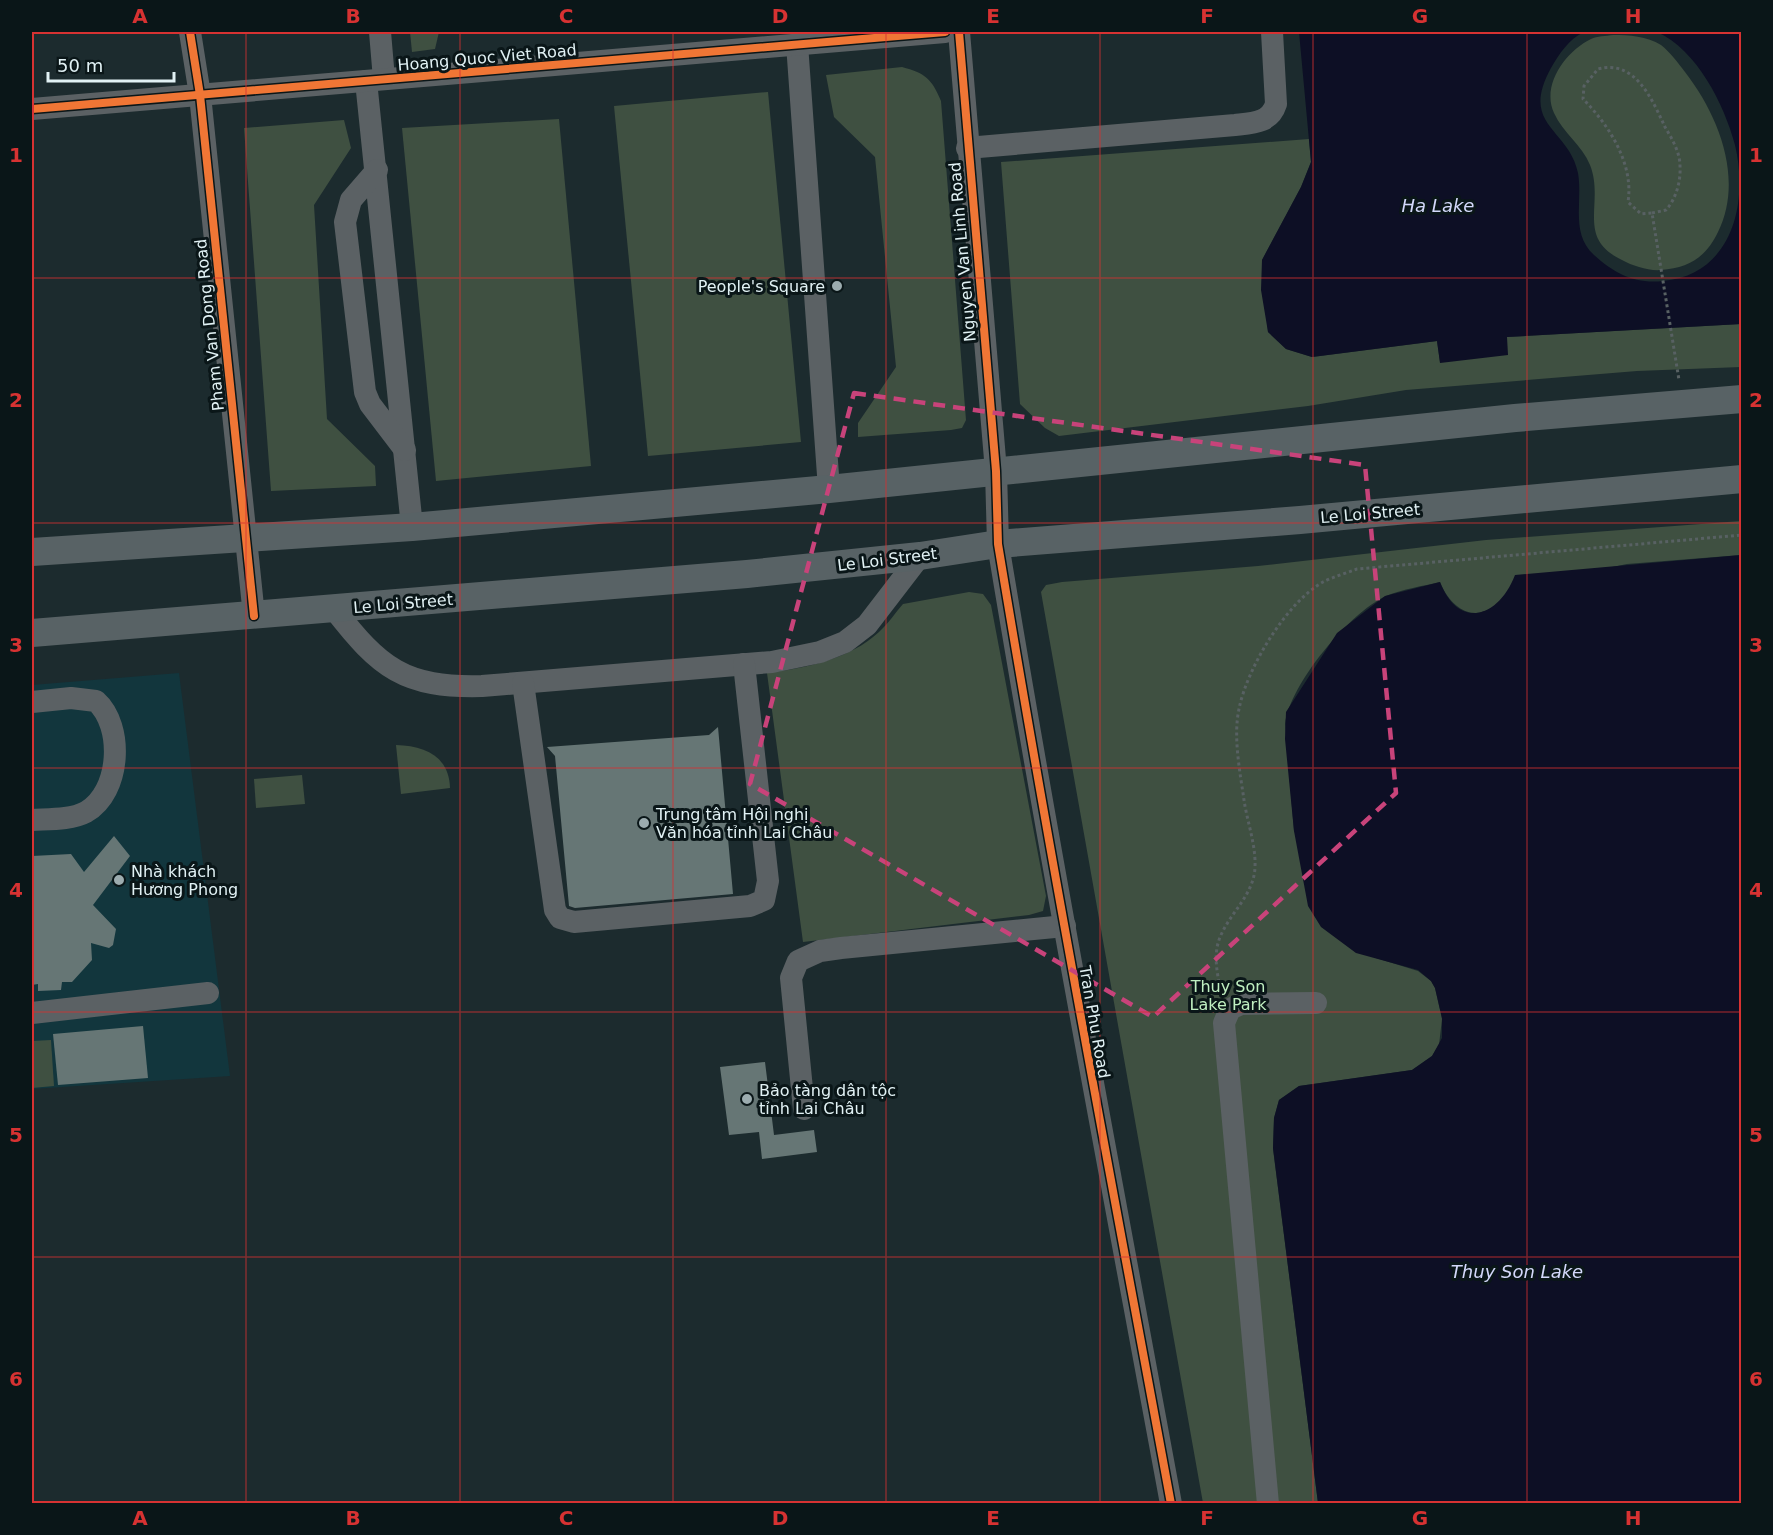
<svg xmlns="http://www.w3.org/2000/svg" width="1773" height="1535" viewBox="0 0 1773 1535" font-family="'DejaVu Sans',sans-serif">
	<rect width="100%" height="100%" fill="#1c2b2e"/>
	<path fill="#12363d" d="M179 673 230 1076 32 1089V685Z"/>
	<g fill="#3f5041">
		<path d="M410 32H439L435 49 412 52Z"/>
		<path d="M1613 35C1629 35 1647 36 1661 45 1670 52 1678 63 1685 72 1719 116 1744 179 1718 232 1706 257 1689 268 1661 270 1648 271 1633 266 1622 260 1575 238 1605 203 1590 165 1582 145 1563 133 1554 113 1541 85 1566 51 1591 39 1597 36 1606 36 1613 35Z"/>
		<path d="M902 67C925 73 932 79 941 101L966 420 962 428 951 430 858 437V423L896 367 875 157 834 117 826 75Z"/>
		<path d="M768 92 801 442 648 456 614 106Z"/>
		<path d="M559 119 591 466 436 481 402 128Z"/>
		<path d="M344 120 351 148 314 205 327 419 375 466 376 486 271 491 244 128Z"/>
		<path d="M1309 139 1311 162 1301 187 1262 260 1268 332 1286 349 1312 357 1437 341 1440 362 1507 337 1741 324V367L1637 371 1406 390 1308 406 1059 436 1045 428 1020 404 1001 162Z"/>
		<path d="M1741 521V555L1627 564 1510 588C1488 624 1456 620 1440 582 1423 586 1403 589 1386 596 1349 613 1290 684 1285 724L1294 831 1376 958 1418 971 1431 981 1435 988 1442 1019 1439 1045 1432 1056 1412 1070 1299 1086 1279 1100 1274 1118 1273 1149 1318 1503H1203L1041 592 1046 585 1062 582 1258 566 1486 540Z"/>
		<path d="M969 592 983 594 991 605 1046 896 1043 911 1029 915 803 942 767 673C806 668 850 659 879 632 888 624 895 613 903 604Z"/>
		<path d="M396 745C425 746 449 756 450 788L401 794Z"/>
		<path d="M302 775 305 804 256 808 254 779Z"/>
		<path d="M51 1040 54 1086 32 1088V1041Z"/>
	</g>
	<g fill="#0d0f25">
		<path d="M1299 32H1584C1569 39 1559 54 1551 68 1519 126 1569 128 1578 173 1583 202 1570 233 1594 255 1615 274 1635 284 1663 281 1732 275 1749 203 1735 145 1724 104 1697 50 1657 32H1741V324L1507 337 1508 355 1440 363 1437 341 1312 357 1286 349 1268 332 1261 290 1262 260 1301 187 1311 162Z"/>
		<path d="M1741 555V1503H1318L1273 1148 1274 1118 1279 1100 1299 1086 1412 1070 1432 1056 1442 1038V1018L1435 988 1431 981 1418 970 1356 953 1321 927 1308 906 1294 831 1285 739 1286 712 1337 633 1385 596 1440 582C1459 631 1499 617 1515 575Z"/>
	</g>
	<g fill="#667675">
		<path d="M718 727 733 894 575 908 569 906 555 756 547 747 709 735Z"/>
		<path d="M114 836 130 856 93 905 116 929 113 945 109 948 91 943 92 960 72 982H62L61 990 38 991V984L32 985V856L71 854 84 872Z"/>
		<path d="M143 1026 148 1078 58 1085 53 1034Z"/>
		<path d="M765 1062 774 1135 814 1130 817 1152 762 1159 759 1132 729 1135 720 1067Z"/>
	</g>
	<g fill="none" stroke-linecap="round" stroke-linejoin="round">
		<g stroke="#586163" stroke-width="3" stroke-dasharray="3 3" stroke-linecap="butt">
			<path d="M1652 213 1666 210C1676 199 1681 181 1680 166 1680 152 1672 139 1665 127 1652 99 1635 59 1598 69L1584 86 1583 99C1609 125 1634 164 1628 202L1641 214 1652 213 1679 380"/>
			<path d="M1221 994C1218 976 1213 957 1219 940 1228 914 1254 896 1255 867 1256 845 1247 821 1244 800 1240 772 1233 737 1239 709 1247 668 1286 603 1323 582 1333 577 1346 573 1357 569L1742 535"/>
		</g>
		<g stroke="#5b6164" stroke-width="22">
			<path d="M190 32 200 95 254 616"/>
			<path d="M380 32 384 79"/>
			<path d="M959 32 996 471 998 544C1051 865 1112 1184 1171 1504"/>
			<path d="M797 44 829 489"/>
			<path d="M366 81 412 527"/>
			<path d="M32 109 945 32"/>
			<path d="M967 148 1235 125C1253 123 1270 123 1276 104L1272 32"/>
			<path d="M377 170 351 200 345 222 365 392 370 404 405 450"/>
			<path d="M334 609C380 668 404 688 482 686L772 662 820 652 845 642 867 625 920 556"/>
			<path d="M523 683 555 910 560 918 574 922 750 906 764 900 768 881 744 664"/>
			<path d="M32 702 71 698 96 701C124 726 121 792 86 812 71 820 49 819 32 820"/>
			<path d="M32 1013 208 993"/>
			<path d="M804 1109 791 978 798 961 820 951 841 948 1065 926"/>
			<path d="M1268 1504 1224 1023 1230 1009 1241 1004 1316 1003"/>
		</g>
		<g stroke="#586265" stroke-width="28">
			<path d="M32 552 412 527 829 489 1515 418 1742 399"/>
			<path d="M32 633 747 574 920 556 998 544 1300 520 1742 479"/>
		</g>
		<defs>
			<g id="cycleway">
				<path d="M190 32 200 95 254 616"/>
				<path d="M959 32 996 471 998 544C1051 865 1112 1184 1171 1504"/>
				<path d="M32 109 945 32"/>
			</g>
		</defs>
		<use href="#cycleway" stroke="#0a1618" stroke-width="11"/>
		<use href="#cycleway" stroke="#f07635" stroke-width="8"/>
	</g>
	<path fill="none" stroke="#c8437a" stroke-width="4.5" stroke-dasharray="12 8" stroke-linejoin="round" d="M854 393 1365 465 1396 793 1153 1017 750 784Z"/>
	<path fill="none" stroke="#d73232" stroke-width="1.5" stroke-opacity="0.55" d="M246 32V1504M460 32V1504M673 32V1504M886 32V1504M1100 32V1504M1313 32V1504M1527 32V1504M32 278H1742M32 523H1742M32 768H1742M32 1012H1742M32 1257H1742"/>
	<g fill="#9cacaf" stroke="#0a1618" stroke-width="2">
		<circle cx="837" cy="286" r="6"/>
		<circle cx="644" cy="823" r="6"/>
		<circle cx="119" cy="880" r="6"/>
		<circle cx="747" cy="1099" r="6"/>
	</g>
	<g text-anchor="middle" stroke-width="6" stroke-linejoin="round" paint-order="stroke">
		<g font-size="16" fill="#e1f1f4" stroke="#0a1618">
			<text transform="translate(487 57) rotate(-5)" y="6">Hoang Quoc Viet Road</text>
			<text transform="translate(962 252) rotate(-95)" y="6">Nguyen Van Linh Road</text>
			<text transform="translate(209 325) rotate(-96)" y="6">Pham Van Dong Road</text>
			<text transform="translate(1370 513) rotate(-5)" y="6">Le Loi Street</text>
			<text transform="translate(887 559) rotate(-7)" y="6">Le Loi Street</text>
			<text transform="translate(403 603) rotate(-5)" y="6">Le Loi Street</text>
			<text transform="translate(1095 1022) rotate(80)" y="6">Tran Phu Road</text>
		</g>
		<g font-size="16" fill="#e1f1f4" stroke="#0a1618" text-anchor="start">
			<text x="825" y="292" text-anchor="end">People's Square</text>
			<text x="656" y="820">Trung tâm Hội nghị<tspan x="656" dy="18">Văn hóa tỉnh Lai Châu</tspan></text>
			<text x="131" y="877">Nhà khách<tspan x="131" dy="18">Hương Phong</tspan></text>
			<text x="759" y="1096">Bảo tàng dân tộc<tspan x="759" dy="18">tỉnh Lai Châu</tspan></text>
		</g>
		<g font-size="16" fill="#c0efc1" stroke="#0a1618">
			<text x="1228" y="992">Thuy Son<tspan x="1228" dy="18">Lake Park</tspan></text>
		</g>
		<g font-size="18" font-style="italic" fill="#d3d8fa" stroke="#0a1618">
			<text x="1438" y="212">Ha Lake</text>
			<text x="1517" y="1278">Thuy Son Lake</text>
		</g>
	</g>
	<rect width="1773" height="1535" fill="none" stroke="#0a1618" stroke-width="66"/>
	<path d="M48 72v9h126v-9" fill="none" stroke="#e1f1f4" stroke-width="3"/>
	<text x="57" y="72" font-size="18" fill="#e1f1f4" stroke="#0a1618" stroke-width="4.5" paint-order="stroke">50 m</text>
	<rect x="33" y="33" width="1707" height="1469" fill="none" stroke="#d73232" stroke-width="2"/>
	<g font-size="20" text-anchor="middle" font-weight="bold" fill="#d73232">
		<text x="140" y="23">A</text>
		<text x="353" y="23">B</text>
		<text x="566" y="23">C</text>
		<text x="780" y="23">D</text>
		<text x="993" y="23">E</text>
		<text x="1207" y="23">F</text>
		<text x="1420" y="23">G</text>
		<text x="1633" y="23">H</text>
		<text x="16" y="162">1</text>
		<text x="1756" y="162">1</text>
		<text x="16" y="407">2</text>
		<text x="1756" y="407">2</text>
		<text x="16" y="652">3</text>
		<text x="1756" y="652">3</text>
		<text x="16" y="897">4</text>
		<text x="1756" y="897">4</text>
		<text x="16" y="1142">5</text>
		<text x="1756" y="1142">5</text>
		<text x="16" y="1386">6</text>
		<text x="1756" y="1386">6</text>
		<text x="140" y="1525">A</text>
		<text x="353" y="1525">B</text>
		<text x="566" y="1525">C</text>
		<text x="780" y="1525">D</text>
		<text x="993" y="1525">E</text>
		<text x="1207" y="1525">F</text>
		<text x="1420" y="1525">G</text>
		<text x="1633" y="1525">H</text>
	</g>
</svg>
